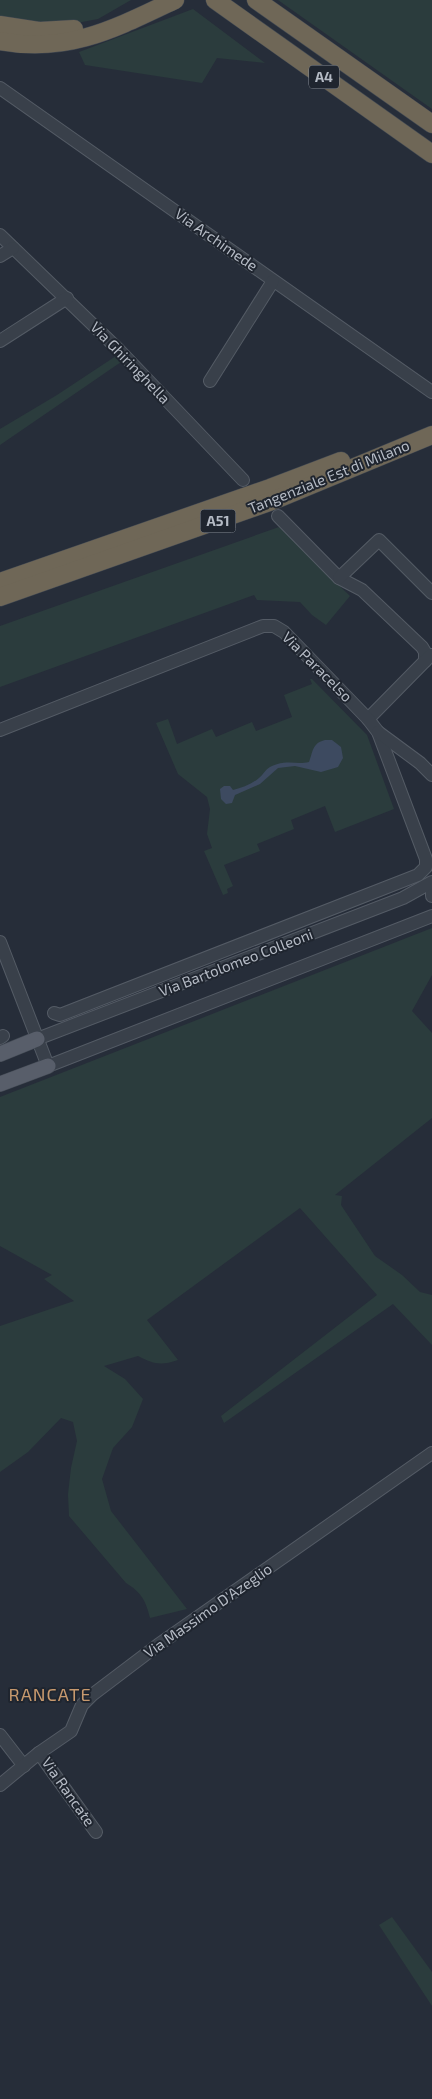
<svg xmlns="http://www.w3.org/2000/svg" width="432" height="2099" viewBox="0 0 432 2099" font-family="'Exo 2',sans-serif">
	<rect width="100%" height="100%" fill="#262d39"/>
	<g fill="#2b3c3d">
		<path d="M0 0H131L98 19 66 25 0 20Z"/>
		<path d="M278 0H432V109Z"/>
		<path d="M193 9 265 63 217 58 202 83 85 65 79 52Z"/>
		<path d="M116 356 121 362 0 445V429L57 395Z"/>
		<path d="M279 527 350 596 326 625 312 615 300 602 257 600 254 595 0 687V626Z"/>
		<path d="M310 679H312L367 735 394 809 335 832 325 806 291 820 294 829 257 844 260 851 224 865 233 886 227 889 228 893 223 895 204 851 212 848 207 834 210 809 207 797 178 774 156 723 168 719 177 744 212 729 216 737 252 722 256 731 292 717 284 695 312 684Z"/>
		<path d="M432 928V975L412 1011 432 1033V1118L335 1195 342 1196 341 1205 375 1256 402 1275 420 1292 432 1295V1345L393 1304 224 1423 221 1416 377 1295 300 1208 147 1320 178 1360C160 1366 154 1364 138 1356L104 1366 125 1379 143 1399 132 1427 113 1448 102 1479 111 1511 187 1609 150 1618C146 1601 141 1592 126 1583L69 1516 68 1494 71 1468 77 1441 73 1422 61 1418 28 1452 0 1472V1326L74 1301 44 1279 52 1275 0 1246V1097Z"/>
		<path d="M392 1917 432 1972V2006L379 1925Z"/>
	</g>
	<path fill="#3d4a60" d="M325 740H332L341 747 343 758 338 767 321 772 295 766 278 768 260 784 235 795 232 803 226 804 221 799 220 789 224 786H230L233 790C242 788 252 784 259 778 263 775 265 770 270 767 286 759 296 765 309 762 313 752 312 743 325 740Z"/>
	<g fill="none" stroke-linecap="round" stroke-linejoin="round">
		<defs>
			<g id="minor">
				<path d="M0 88 432 392"/>
				<path d="M0 235 119 350 243 480"/>
				<path d="M0 256 13 248"/>
				<path d="M0 341 67 298"/>
				<path d="M210 381 273 281"/>
				<path d="M278 516 339 578 362 590 422 647 425 652V661"/>
				<path d="M339 578 379 540 432 593"/>
				<path d="M368 719 431 655"/>
				<path d="M0 730 263 626H274L284 632 368 719 378 732 426 859V867L418 875 60 1015 54 1013"/>
				<path d="M378 732 420 763 432 775"/>
				<path d="M432 885V896"/>
				<path d="M0 942 48 1066 432 916"/>
				<path d="M0 1038 3 1036"/>
				<path d="M37 1039 403 898 432 882"/>
				<path d="M0 1735 24 1766"/>
				<path d="M39 1753 96 1832"/>
				<path d="M0 1785 39 1753 71 1731 82 1705 92 1695 158 1645 432 1453"/>
			</g>
			<g id="major">
				<path d="M0 1054 37 1039"/>
				<path d="M0 1084 48 1066"/>
			</g>
			<g id="highway">
				<path d="M215 0 432 154"/>
				<path d="M256 0 432 124"/>
				<path d="M0 25 39 31 74 29"/>
				<path d="M0 41C68 54 116 28 175 0"/>
				<path d="M0 582 270 488 341 461"/>
				<path d="M0 597 275 500 432 435"/>
			</g>
		</defs>
		<use href="#minor" stroke="#545b65" stroke-width="14"/>
		<use href="#major" stroke="#424953" stroke-width="16"/>
		<use href="#highway" stroke="#414852" stroke-width="19"/>
		<use href="#minor" stroke="#39404a" stroke-width="12"/>
		<use href="#major" stroke="#585e6a" stroke-width="15"/>
		<use href="#highway" stroke="#6f6757" stroke-width="18"/>
	</g>
	<g text-anchor="middle" stroke-width="4" stroke-linejoin="round" paint-order="stroke">
		<g fill="#1f252f" stroke="#888e98" stroke-width="1">
			<rect x="309" y="65.5" width="30" height="23" rx="4"/>
			<rect x="200.5" y="509.5" width="35" height="23" rx="4"/>
		</g>
		<g font-size="14" font-weight="bold" fill="#b5bbc5">
			<text x="324" y="82">A4</text>
			<text x="218" y="526">A51</text>
		</g>
		<g font-size="15" fill="#b5bbc5" stroke="#1f252f">
			<text transform="translate(216 240) rotate(35)" y="5">Via Archimede</text>
			<text transform="translate(130 363) rotate(46)" y="5">Via Ghiringhella</text>
			<text transform="translate(329 477) rotate(-22)" y="5">Tangenziale Est di Milano</text>
			<text transform="translate(317 667) rotate(45)" y="5">Via Paracelso</text>
			<text transform="translate(236 963) rotate(-21)" y="5">Via Bartolomeo Colleoni</text>
			<text transform="translate(208 1611) rotate(-35)" y="5">Via Massimo D'Azeglio</text>
			<text transform="translate(68 1792) rotate(55)" y="5">Via Rancate</text>
		</g>
		<g font-size="18" letter-spacing="1" fill="#c7996e" stroke="#1f252f">
			<text x="50" y="1701">RANCATE</text>
		</g>
	</g>
</svg>
